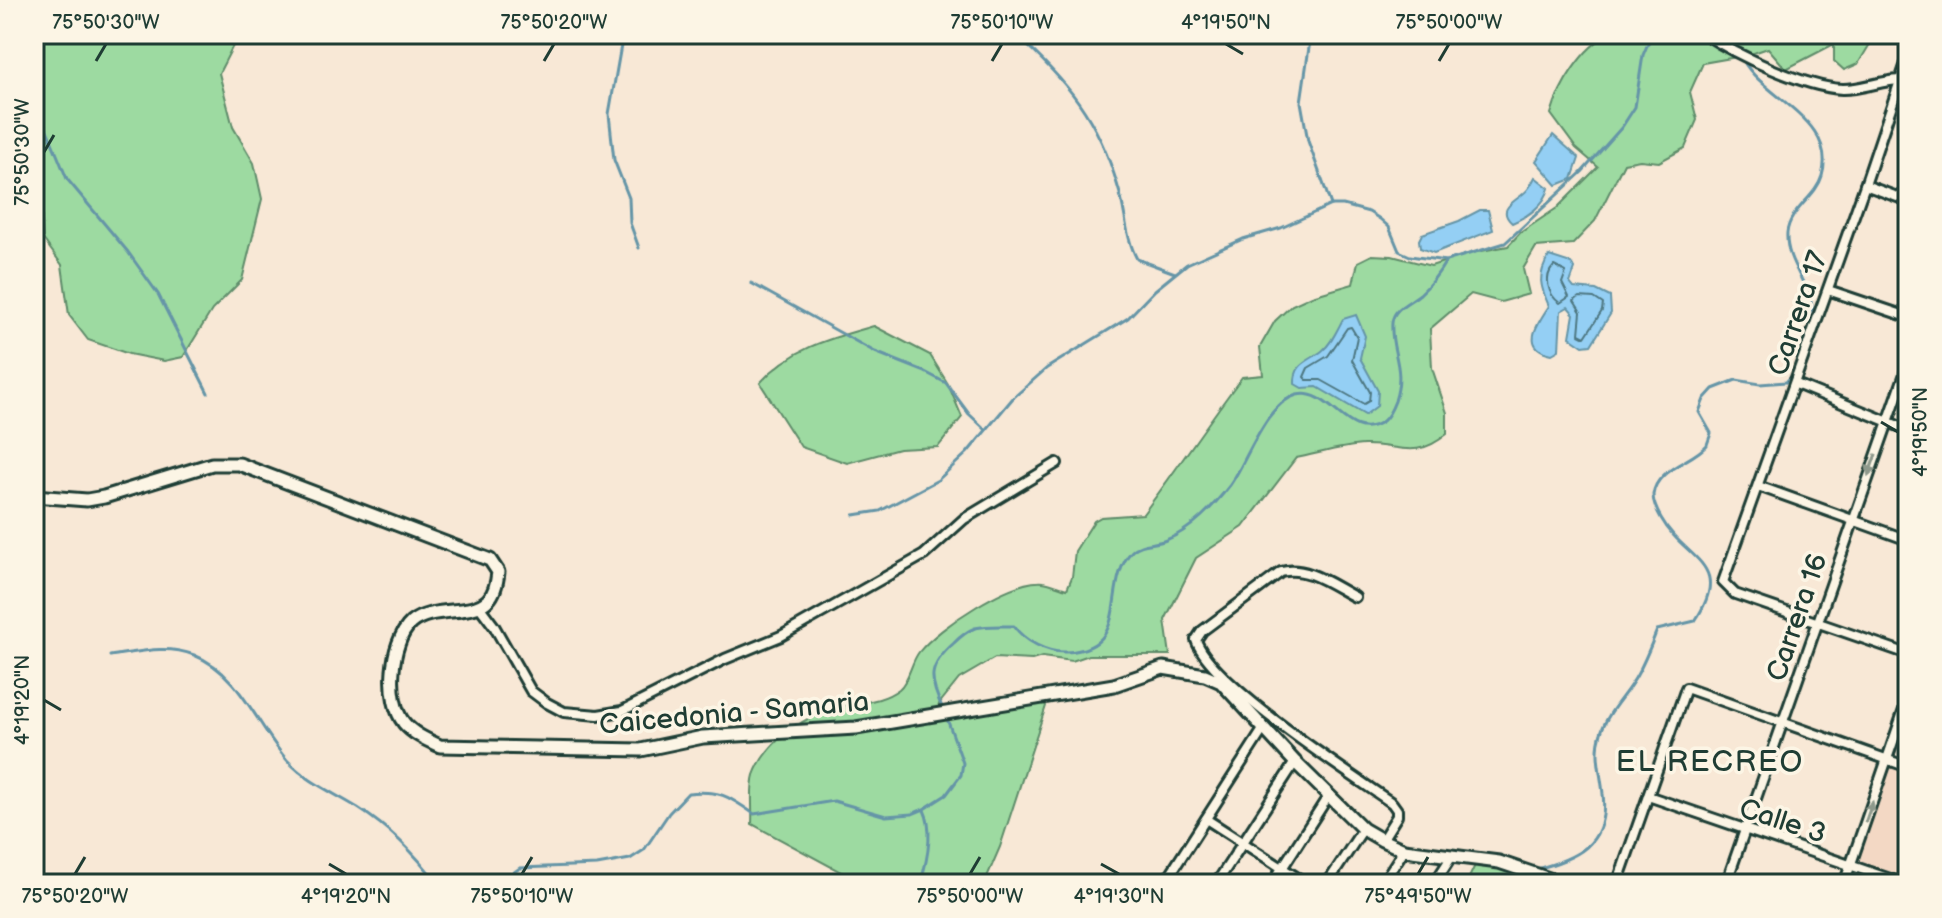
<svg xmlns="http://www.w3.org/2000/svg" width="1942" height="918" viewBox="0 0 1942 918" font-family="'Balsamiq Sans',sans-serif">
	<rect width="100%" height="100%" fill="#f8e8d6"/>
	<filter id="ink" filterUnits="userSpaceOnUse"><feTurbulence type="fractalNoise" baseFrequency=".0125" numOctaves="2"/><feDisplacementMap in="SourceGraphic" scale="16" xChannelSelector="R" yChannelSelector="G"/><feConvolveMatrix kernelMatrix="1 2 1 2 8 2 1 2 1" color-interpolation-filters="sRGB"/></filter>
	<g filter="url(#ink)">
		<path fill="#f3d8c4" d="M1887 760 1908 767V884L1850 865Z"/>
		<g fill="#9ddaa1" stroke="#5e8c6a" stroke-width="2">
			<path d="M34 34H239L219 73 233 127 254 163 262 199 242 280 212 310 183 357 164 361 129 354 88 340 69 315 62 265 43 239 40 182 34 152Z"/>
			<path d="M1610 34H1876L1858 64 1844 70 1834 61V44L1786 69 1768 48 1748 55 1703 63 1690 92 1697 120 1685 148 1659 162 1640 160 1624 163 1595 221 1573 244 1536 247 1523 269 1529 294 1501 302 1471 294 1430 329 1432 368 1447 413V434C1415 461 1397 444 1364 445 1342 446 1317 454 1296 458L1243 527 1196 558 1165 620 1170 655H1089L1072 661 1042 657 1032 660 995 658 959 679 939 704V711L1038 695 1046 706 1000 847 984 884H863L752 824C753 809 750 789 754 775 767 740 807 714 842 706 862 702 882 702 899 689 909 681 911 662 919 652 939 627 1011 579 1043 582 1051 583 1059 587 1067 589L1072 577 1075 551 1094 521 1101 517 1143 514C1177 469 1208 422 1242 377L1263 375 1260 347 1275 321 1292 305 1312 296 1353 284 1358 262 1372 255 1392 256 1431 266 1471 253 1508 246 1520 233 1557 208 1598 167 1576 148 1551 114C1559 86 1582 47 1610 34Z"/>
			<path d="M874 326 930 355 948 384 962 417 938 447 899 449 847 463 801 447 760 383C791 348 831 338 874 326Z"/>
			<path d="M1477 861 1517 866 1513 884H1466Z"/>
		</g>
		<g fill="#94cff4" stroke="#6595a7" stroke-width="2">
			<path d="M1553 135 1579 158 1572 179 1557 185 1536 161Z"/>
			<path d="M1535 177 1549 188C1545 205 1527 217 1512 223 1494 207 1520 200 1528 189 1531 185 1533 181 1535 177Z"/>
			<path d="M1480 210H1488L1493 230 1434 253 1420 248 1419 240 1422 234 1459 221Z"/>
			<path d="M1549 256 1571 263 1575 269 1570 283 1574 288 1596 290 1610 297 1611 313 1591 345 1583 346 1570 337 1574 314 1568 307 1561 311 1559 350 1552 354C1520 348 1537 324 1549 306 1540 286 1537 276 1549 256Z"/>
			<path d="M1356 315 1365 336 1360 358 1378 391 1377 406 1365 415 1317 387 1302 388 1295 384C1294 363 1308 362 1322 351 1332 343 1337 330 1343 319Z"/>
		</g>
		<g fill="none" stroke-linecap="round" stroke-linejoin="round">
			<g stroke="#4e7781" stroke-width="2">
				<path d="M1554 266 1566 272 1562 283 1569 297 1560 303C1548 295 1543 277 1554 266Z"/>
				<path d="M1579 297 1594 298 1603 304 1602 311 1585 337 1579 334 1581 312 1574 301Z"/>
				<path d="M1351 327 1357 337 1352 360 1370 392 1369 401 1364 404 1321 380H1307L1304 377 1308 368 1328 356 1347 328Z"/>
			</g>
			<g stroke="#6595a7" stroke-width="3">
				<path d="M623 34 609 114 614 160 629 198 630 223 639 248"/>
				<path d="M1015 34C1067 81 1098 118 1118 187 1126 211 1125 237 1137 259L1175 273"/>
				<path d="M1311 34 1301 102 1308 141 1331 205"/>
				<path d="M1733 34 1738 49"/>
				<path d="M1743 60C1764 99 1838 120 1822 176 1816 197 1789 210 1787 233 1785 266 1815 287 1813 320"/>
				<path d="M34 98 67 179 128 252 158 294 208 393"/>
				<path d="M751 283 875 352 923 371 946 383 969 414 985 429"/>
				<path d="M854 515 880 511 938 480 967 453 1013 398 1047 368 1128 318 1155 290 1187 264 1243 239 1281 228 1331 205H1343L1369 212 1380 219 1389 227 1399 251 1410 256 1446 261"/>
				<path d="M110 656C139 652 166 644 194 655 240 673 257 726 287 760 307 782 334 793 358 808 391 829 415 853 438 884"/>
				<path d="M943 709C928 679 928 666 954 643 960 637 967 631 975 628 987 625 1001 626 1014 626 1024 641 1047 653 1066 652 1134 648 1100 585 1132 551 1142 542 1154 545 1166 540 1190 531 1214 506 1230 485 1248 460 1265 403 1297 395 1332 387 1348 446 1383 421 1389 416 1392 409 1395 401 1406 366 1390 353 1392 323 1393 308 1409 303 1420 294 1431 284 1439 273 1446 261L1505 243 1582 172 1622 127 1635 107 1643 55 1652 34"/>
				<path d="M1533 870C1576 859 1609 845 1603 794 1601 772 1594 754 1601 733 1607 712 1627 694 1637 675 1645 661 1651 645 1657 630L1695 621C1734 562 1685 561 1661 518 1657 511 1653 503 1653 495 1656 468 1693 462 1707 445 1707 444 1711 434 1711 433L1699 412 1704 399 1713 389 1736 380 1760 384 1786 382 1796 371"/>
				<path d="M497 884 520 868 597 865 630 859 644 850 669 813 688 793C720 790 728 796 754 814L834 801 886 816 912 814 924 809 946 795 961 775 963 763 946 716"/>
				<path d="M920 884C927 862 934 831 924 810"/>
				<path d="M1501 884 1518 874"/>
			</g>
			<defs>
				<g id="street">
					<path d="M1705 34C1736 55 1804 87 1842 89 1861 90 1895 76 1908 81"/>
					<path d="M1908 57 1865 185 1723 582 1735 594 1908 654"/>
					<path d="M1865 185 1908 201"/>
					<path d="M1828 290 1908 317"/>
					<path d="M1796 384 1908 430"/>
					<path d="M1758 486 1908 540"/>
					<path d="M1355 597C1333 586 1307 565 1281 572L1202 631 1196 640C1211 684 1349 773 1392 803L1397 810V816L1382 840"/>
					<path d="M479 606 494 626 531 691 547 703 564 712 598 715 622 711 725 659 781 636 924 555 964 519 1057 463"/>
					<path d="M1648 796 1905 884"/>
					<path d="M1206 819 1307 884"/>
					<path d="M1164 884 1264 728"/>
					<path d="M1216 884 1295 762"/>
					<path d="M1272 884 1329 795"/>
					<path d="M1327 884 1363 829"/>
					<path d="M1382 884 1404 850"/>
					<path d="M1434 884 1452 856"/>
					<path d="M1617 884 1686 688 1908 767"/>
					<path d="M1726 884 1908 365"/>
					<path d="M1844 884 1908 698"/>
				</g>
				<path id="secondary" d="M34 496 87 500 104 497 212 464H239L490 560 498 572C497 582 495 593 488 600 471 617 432 605 411 623 390 642 386 701 404 723 413 734 427 740 440 746L641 750 703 737 856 728 1114 685 1163 668 1205 675 1221 682 1295 762 1363 829 1382 840 1404 850 1499 862 1564 884"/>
			</defs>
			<use href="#street" stroke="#1f3d34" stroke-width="14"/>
			<use href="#secondary" stroke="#1f3d34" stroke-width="17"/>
			<use href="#street" stroke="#fcf5e5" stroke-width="8"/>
			<use href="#secondary" stroke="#fcf5e5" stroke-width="11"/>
		</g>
		<defs><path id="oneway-solid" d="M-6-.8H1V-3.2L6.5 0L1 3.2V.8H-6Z" transform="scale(2)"/></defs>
		<g fill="#8e998c">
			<use href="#oneway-solid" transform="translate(1872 465) rotate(110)"/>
			<use href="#oneway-solid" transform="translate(1869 812) rotate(-71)"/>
		</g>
	</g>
	<path fill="none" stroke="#1f3d34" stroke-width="3" d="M1226 44 1243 54M96 61 106 44M544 61 554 44M992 61 1002 44M1439 61 1449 44M44 152 54 135M1881 422 1898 432M44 700 61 710M329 864 346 874M1101 864 1119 874M75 874 85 857M522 874 532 857M970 874 980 857M1418 874 1428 857"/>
	<g text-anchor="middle" stroke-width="7" stroke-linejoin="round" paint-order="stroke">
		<g font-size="28" fill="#1f3d34" stroke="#fcf5e5">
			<text transform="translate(1797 313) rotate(-71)" y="10">Carrera 17</text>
			<text transform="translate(1796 617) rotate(-71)" y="10">Carrera 16</text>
			<text transform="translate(734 712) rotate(-5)" y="10">Caicedonia - Samaria</text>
			<text transform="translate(1783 820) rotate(18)" y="10">Calle 3</text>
		</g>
		<g font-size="30" letter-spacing="2" fill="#1f3d34" stroke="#fcf5e5">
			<text x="1710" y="771">EL RECREO</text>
		</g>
	</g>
	<rect width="1942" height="918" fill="none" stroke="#fcf5e5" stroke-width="88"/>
	<rect x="44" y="44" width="1854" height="830" fill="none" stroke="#1f3d34" stroke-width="3"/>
	<g font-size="20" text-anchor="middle" fill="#1f3d34">
		<text x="106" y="29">75°50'30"W</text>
		<text x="554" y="29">75°50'20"W</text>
		<text x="1002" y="29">75°50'10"W</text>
		<text x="1226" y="29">4°19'50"N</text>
		<text x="1449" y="29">75°50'00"W</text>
		<text transform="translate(22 152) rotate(-90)" y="7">75°50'30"W</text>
		<text transform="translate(1920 432) rotate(-90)" y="7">4°19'50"N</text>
		<text transform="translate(22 700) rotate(-90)" y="7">4°19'20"N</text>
		<text x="75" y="903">75°50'20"W</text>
		<text x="346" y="903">4°19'20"N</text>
		<text x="522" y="903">75°50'10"W</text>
		<text x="970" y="903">75°50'00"W</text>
		<text x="1119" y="903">4°19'30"N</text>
		<text x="1418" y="903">75°49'50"W</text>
	</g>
</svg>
